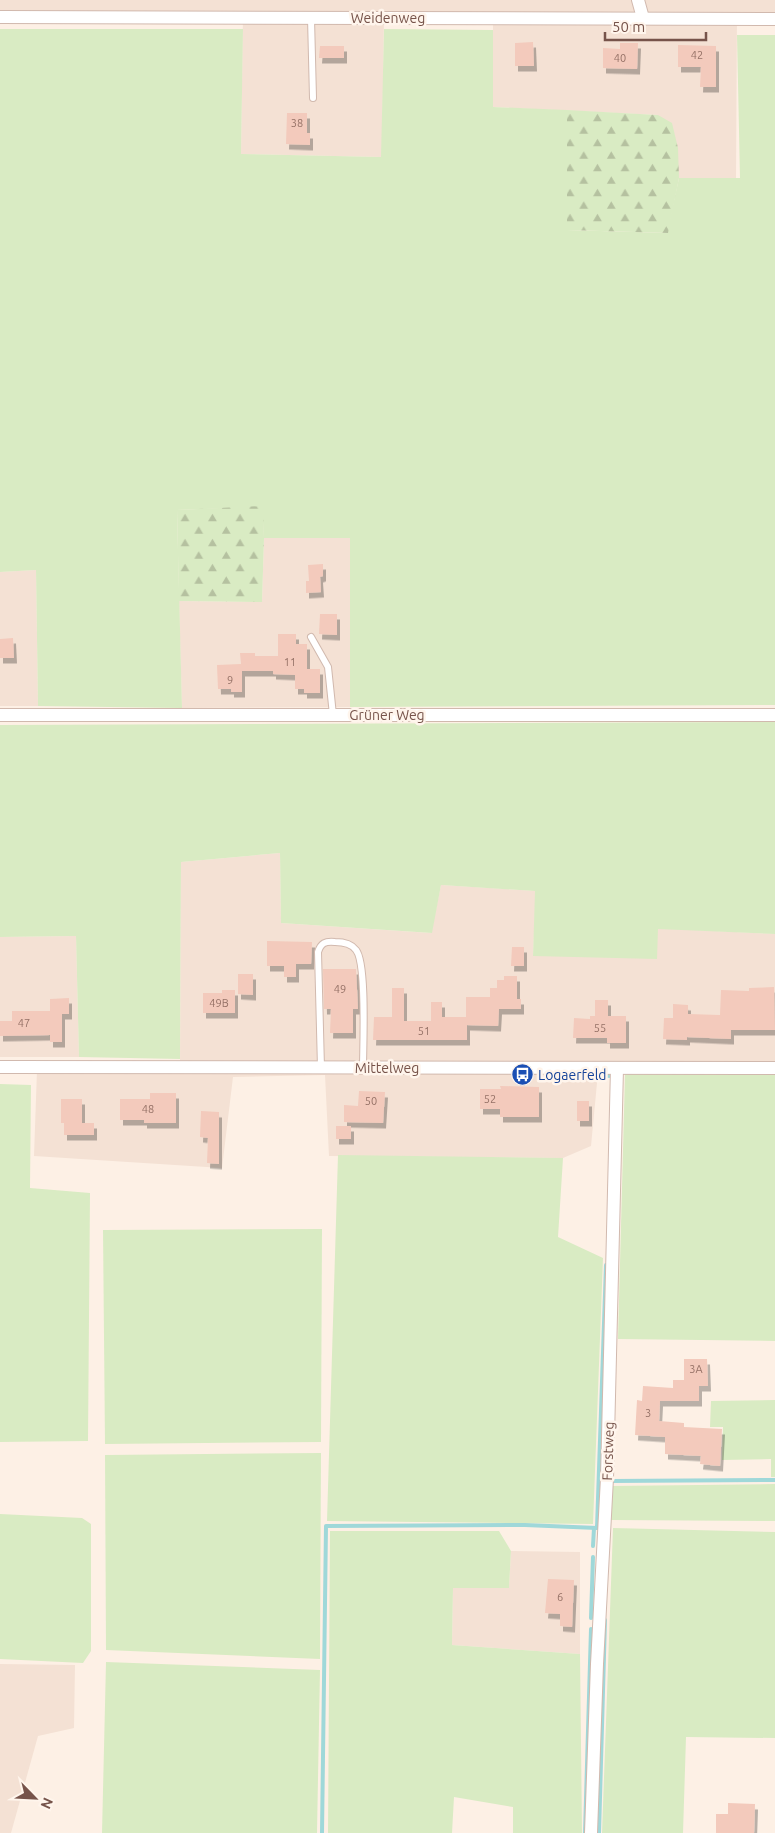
<svg xmlns="http://www.w3.org/2000/svg" width="775" height="1833" viewBox="0 0 775 1833" font-family="Ubuntu,sans-serif">
	<defs>
		<pattern id="forest-firs" width="22" height="20" patternUnits="userSpaceOnUse" patternTransform="scale(1.25)"><rect width="22" height="20" fill="#d9ebc3"/><path d="M5 1l3.5 6h-7zM16 11l3.5 6h-7z" fill="#b5c1a0"/></pattern>
		<filter id="shadow"><feDropShadow dx="3" dy="5.5" stdDeviation="0" flood-color="#0004"/></filter>
	</defs>
	<rect width="100%" height="100%" fill="#fdf0e5"/>
	<g fill="#f4e1d4">
		<path d="M0 0H775V14H737L736 179 657 178 658 115 493 107V17L384 16 382 157 241 154 243 16 0 19Z"/>
		<path d="M264 538H350V707L182 708 179 601 262 602Z"/>
		<path d="M36 570 38 706H0V572Z"/>
		<path d="M280 853 281 923 431 933 441 885 536 891 533 955 657 958V928L775 934V1062H599L591 1146 563 1158 329 1156 325 1075 233 1077 222 1168 34 1156 37 1070 180 1067 181 862Z"/>
		<path d="M76 936 79 1057H0V937Z"/>
		<path d="M511 1551 580 1552V1654L452 1645 453 1588H509Z"/>
		<path d="M0 1664 75 1665 74 1728 38 1736 11 1833H0Z"/>
	</g>
	<g fill="#d9ebc3">
		<path d="M0 29H243L241 154 381 157 384 29 493 30V107L567 110V230L667 233 679 178H740L737 35H775V705L350 707V538H264L262 507 177 510 182 708 38 706 36 570 0 572Z"/>
		<path d="M775 722V934L658 929 657 959 533 956 535 891 441 885 432 933 281 923 280 853 181 862 180 1059 79 1057 76 936 0 937V725Z"/>
		<path d="M625 1074 775 1075V1341L618 1339Z"/>
		<path d="M0 1084 31 1085 30 1188 90 1193 88 1441 0 1442Z"/>
		<path d="M338 1155 563 1158 558 1237 603 1258 593 1524 327 1521Z"/>
		<path d="M322 1229 321 1442 105 1444 103 1230Z"/>
		<path d="M775 1400V1477H771V1459L722 1460 723 1427H710L711 1401Z"/>
		<path d="M321 1453 320 1659 106 1650 105 1455Z"/>
		<path d="M775 1484V1521L611 1520 612 1486Z"/>
		<path d="M0 1514 82 1518 91 1524V1651L83 1663 0 1659Z"/>
		<path d="M613 1528 775 1532V1738L686 1737 683 1833H602Z"/>
		<path d="M330 1531H499L511 1551 509 1588H453L452 1645 580 1654 582 1833H513V1807L454 1797 452 1833H328Z"/>
		<path d="M106 1662 320 1670 317 1833H102Z"/>
	</g>
	<g fill="url(#forest-firs)">
		<path d="M567 110 658 115 672 123 678 148 679 178 668 233 567 230Z"/>
		<path d="M263 506 264 538 262 602 179 601 177 510Z"/>
	</g>
	<g fill="none" stroke-linecap="round" stroke-linejoin="round">
		<g stroke="#9fd8d9" stroke-width="4">
			<path d="M581 1075 612 1076V1078"/>
			<path d="M610 1481 775 1480"/>
			<path d="M593 1546 594 1528"/>
			<path d="M591 1618 593 1557"/>
			<path d="M322 1833 326 1526 525 1525 597 1528 606 1265"/>
			<path d="M585 1833 591 1629"/>
			<path d="M599 1833 605 1620"/>
		</g>
	</g>
	<g fill="#f3cabc" filter="url(#shadow)">
		<path d="M533 42 534 66H515V43Z"/>
		<path d="M620 43H638L637 69 603 68V48L620 49Z"/>
		<path d="M678 45 716 46V87H700L701 67H678Z"/>
		<path d="M320 46H344V58H319Z"/>
		<path d="M287 113H307V133H310V145L286 144Z"/>
		<path d="M323 564V576L320 577 321 592 306 593V581H309L308 565Z"/>
		<path d="M320 614H337V635L319 634Z"/>
		<path d="M278 634H296V644H307V669H320V693H304V689H295V675L273 674V671H242V692H231V689H218L217 665 241 664 240 653H255V656H278Z"/>
		<path d="M13 638 14 658H0V639Z"/>
		<path d="M267 941 312 942 311 964H296V977H284V966H267Z"/>
		<path d="M512 947H524V966H511Z"/>
		<path d="M323 969H356L358 1009H353V1033H330L331 1009H324Z"/>
		<path d="M238 974H253V995L238 994Z"/>
		<path d="M504 976H517V999H521V1009H499L498 1026 467 1025V1040H373L374 1017H392V988H404V1021H431V1002H442V1017H466V997H490V988H497V980H504Z"/>
		<path d="M774 987 775 1030H731V1039L687 1037V1040L663 1039 664 1018H673V1004L688 1005V1014L720 1015 721 990 749 991V988Z"/>
		<path d="M222 990H235V1013H203V993H222Z"/>
		<path d="M69 998V1014H62V1042H50V1035L0 1036V1021H12V1011H50V999Z"/>
		<path d="M595 1000H608V1016H626V1043H607V1038H573L574 1018 590 1019V1016H595Z"/>
		<path d="M500 1086 539 1087V1117H500V1109H480V1089H501Z"/>
		<path d="M359 1091 385 1092 383 1123 344 1122V1105L358 1106Z"/>
		<path d="M150 1093H176V1123H144V1120H120V1099H150Z"/>
		<path d="M61 1099H82V1123H94V1135H64V1123H61Z"/>
		<rect x="577" y="1101" width="12" height="20"/>
		<path d="M201 1111 219 1112V1164L207 1163 208 1138 200 1137Z"/>
		<rect x="336" y="1126" width="15" height="13"/>
		<path d="M684 1359H707L708 1386H699V1401H660L659 1421 684 1423V1427L722 1429 720 1466 700 1464 701 1456 665 1454V1437L635 1435 637 1400 642 1401 643 1386 673 1388V1380H684Z"/>
		<path d="M548 1579 574 1580 572 1627 560 1626V1614L545 1613Z"/>
		<path d="M728 1803 755 1804 754 1833H716V1814H728Z"/>
	</g>
	<g fill="none" stroke-linecap="round" stroke-linejoin="round">
		<defs>
			<g id="service">
				<path d="M311 18 313 98"/>
				<path d="M311 637 328 667 333 715"/>
				<path d="M321 1068 318 952C321 943 325 941 335 942 342 942 351 943 356 950 367 963 363 1046 363 1068"/>
			</g>
			<g id="minor">
				<path d="M638 0 643 18"/>
				<path d="M0 17 775 19"/>
				<path d="M0 715H775"/>
				<path d="M0 1067 775 1068"/>
				<path d="M591 1833 597 1664 607 1478 617 1068"/>
			</g>
		</defs>
		<use href="#service" stroke="#d1b9ae" stroke-width="8"/>
		<use href="#minor" stroke="#d1b9ae" stroke-width="14"/>
		<use href="#service" stroke="#fff" stroke-width="6"/>
		<use href="#minor" stroke="#fff" stroke-width="12"/>
	</g>
	<defs>
		<symbol id="bus-disc" viewBox="-11 -11 22 22"><circle r="9.5" fill="#1a4fb4" stroke="#fff5ec"/><path d="M-5-6H5V4H4V6H2V4H-2V6H-4V4H-5ZM-3.5-4V0h7V-4ZM-3.5 1.2v1.5H-2V1.2ZM2 1.2v1.5H3.5V1.2Z" fill="#fff"/></symbol>
	</defs>
	<g fill-rule="evenodd">
		<use href="#bus-disc" x="510" y="1062" width="25" height="25"/>
	</g>
	<g text-anchor="middle" stroke-width="5" stroke-linejoin="round" paint-order="stroke">
		<g font-size="11" fill="#957166">
			<text x="697" y="59">42</text>
			<text x="620" y="62">40</text>
			<text x="297" y="127">38</text>
			<text x="290" y="666">11</text>
			<text x="230" y="684">9</text>
			<text x="340" y="993">49</text>
			<text x="219" y="1007">49B</text>
			<text x="24" y="1027">47</text>
			<text x="600" y="1032">55</text>
			<text x="424" y="1035">51</text>
			<text x="490" y="1103">52</text>
			<text x="371" y="1105">50</text>
			<text x="148" y="1113">48</text>
			<text x="696" y="1373">3A</text>
			<text x="648" y="1417">3</text>
			<text x="560" y="1601">6</text>
		</g>
		<g font-size="14" fill="#76534a" stroke="#fff5ec">
			<text x="388" y="23">Weidenweg</text>
			<text x="387" y="720">Grüner Weg</text>
			<text x="387" y="1073">Mittelweg</text>
			<text transform="translate(608 1451) rotate(-88)" y="5">Forstweg</text>
		</g>
		<g font-size="14" fill="#164399" stroke="#fff5ec" text-anchor="start">
			<text x="538" y="1080">Logaerfeld</text>
		</g>
	</g>
	<g transform="translate(35 1798) rotate(114)" stroke="#fff5ec" stroke-width="4" paint-order="stroke">
	<path d="M0-4L9 19L0 12L-9 19Z" fill="#76534a"/>
	<text y="-8" font-size="14" font-weight="bold" text-anchor="middle" fill="#76534a">N</text>
	</g>
	<path d="M605 32v8h101v-8" fill="none" stroke="#76534a" stroke-width="2.5"/>
	<text x="612" y="32" font-size="15" fill="#76534a" stroke="#fff5ec" stroke-width="4" paint-order="stroke">50 m</text>
</svg>
